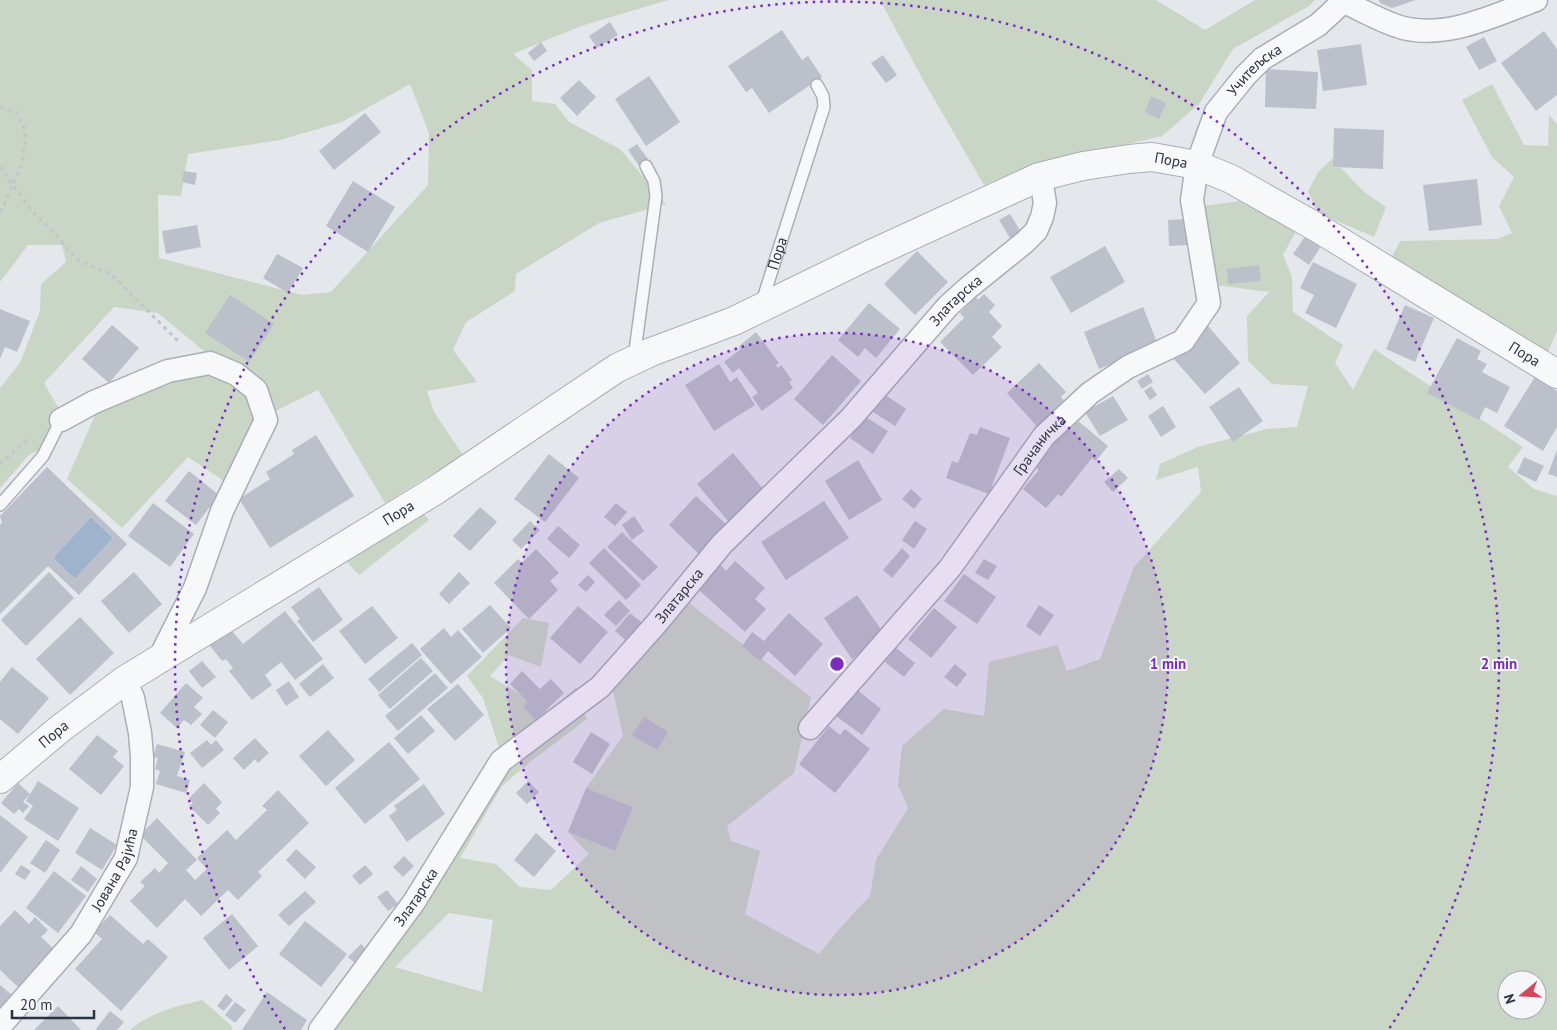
<svg xmlns="http://www.w3.org/2000/svg" width="1557" height="1030" viewBox="0 0 1557 1030" font-family="'PT Sans',sans-serif">
	<rect width="100%" height="100%" fill="#e4e7ec"/>
	<g fill="#c9d6c5" fill-rule="evenodd">
		<path d="M0 0H668L581 26 513 54 532 70V101L555 104 569 122 620 149 666 204 599 223 516 274 515 291 466 322 453 350 477 382 427 391 434 412 463 455 385 503 318 390 255 421 227 483 188 457 122 528 67 479 97 411 210 356 158 313 114 307 44 383 62 414 45 447 29 455 0 488V388L20 363 40 311 41 284 66 262 62 245H28L0 282ZM410 84 429 133 428 185 331 292 302 295 159 258 158 195 181 196 188 154 280 140 342 122Z"/>
		<path d="M880 0H1156L1205 30 1255 0H1315L1309 6 1233 49 1199 104 1162 136 1032 166 984 185 922 78Z"/>
		<path d="M1492 84 1524 145 1548 146 1549 115 1557 124V331L1547 354 1392 257 1400 241 1497 239 1512 233 1499 206 1514 177 1492 157 1462 100Z"/>
		<path d="M1333 158V167L1341 168 1363 191 1386 207 1374 237 1317 212 1308 191 1319 171Z"/>
		<path d="M1248 200 1296 231 1283 255 1292 277 1293 312 1343 345 1335 363 1353 390 1374 349 1523 447 1508 467 1534 489 1557 496V1030H330L500 751 483 698 467 676 523 618 549 623 541 667 509 655 490 676 549 712 576 687 587 719 530 762 502 786 460 858 496 864 520 887 551 890 589 854 568 832 615 851 633 807 586 788 623 736 612 686 689 603 811 697 794 773 727 826 731 841 760 851 745 914 819 954 840 928 870 896 876 860 908 808 898 785 902 746 944 709 984 716 989 662 1057 645 1067 671 1100 659 1134 567 1201 492 1198 467 1156 480 1160 464 1198 447 1267 429 1297 427 1308 386 1272 384 1248 361 1247 316 1269 292 1215 285 1202 206ZM449 913 493 920 482 992 395 967ZM1507 980H1537V1010H1507Z"/>
		<path d="M424 514 429 520 359 575 346 561Z"/>
		<path d="M202 1000 233 1027 231 1030H130C149 1013 177 1006 202 1000Z"/>
	</g>
	<path fill="#9fb4cc" d="M91 517 113 538 75 579 53 558Z"/>
	<g fill="#bbc0ca" fill-rule="evenodd">
		<path d="M1379 0H1416L1392 8 1380 3Z"/>
		<path d="M610 22 618 35 597 48 589 36Z"/>
		<path d="M782 30 802 60 808 56 822 77 769 113 752 88 746 92 728 66Z"/>
		<path d="M1544 31 1557 49V95L1536 111 1501 63Z"/>
		<path d="M1484 37 1497 61 1479 70 1466 47Z"/>
		<path d="M541 42 547 51 534 61 528 53Z"/>
		<path d="M1361 44 1367 85 1323 91 1317 50Z"/>
		<path d="M883 55 897 75 886 83 871 63Z"/>
		<path d="M1266 69 1318 72 1316 109 1265 107Z"/>
		<path d="M649 76 680 122 646 146 615 99Z"/>
		<path d="M579 80 596 97 577 116 560 98Z"/>
		<path d="M1151 96 1166 103 1159 119 1145 112Z"/>
		<path d="M365 113 381 132 334 170 319 151Z"/>
		<path d="M1334 128 1384 130 1383 169 1333 167Z"/>
		<path d="M637 144 648 159 639 166 628 150Z"/>
		<path d="M184 171 197 173 195 185 182 182Z"/>
		<path d="M1477 179 1482 225 1429 231 1423 185Z"/>
		<path d="M353 181 395 207 368 252 326 226Z"/>
		<path d="M1010 214 1021 232 1010 238 999 220Z"/>
		<path d="M1187 219V245L1169 246 1168 220Z"/>
		<path d="M197 225 201 247 166 254 162 231Z"/>
		<path d="M1306 235 1321 246 1309 265 1293 254Z"/>
		<path d="M1105 246 1125 282 1071 313 1050 277Z"/>
		<path d="M917 251 948 282 915 315 884 284Z"/>
		<path d="M277 254 303 268 288 293 263 278Z"/>
		<path d="M1313 262 1357 284 1336 328 1305 313 1314 295 1300 288Z"/>
		<path d="M1259 265 1261 281 1228 284 1227 269Z"/>
		<path d="M984 294 995 305 989 312 1002 326 992 337 1002 347 973 375 940 342 964 318 960 313 976 297 978 300Z"/>
		<path d="M230 295 274 324 249 362 205 333Z"/>
		<path d="M869 303 900 329 876 358 865 348 858 357 838 340Z"/>
		<path d="M1405 305 1434 318 1415 362 1386 349Z"/>
		<path d="M1143 307 1158 345 1099 369 1084 332Z"/>
		<path d="M0 309 30 321 17 352 5 347 0 359Z"/>
		<path d="M112 325 139 348 109 383 82 359Z"/>
		<path d="M1208 326 1240 363 1205 394 1172 357Z"/>
		<path d="M756 332 779 363 776 365 778 368 781 365 792 380 789 382 793 388 762 411 752 397 758 393 739 368 733 373 724 362 741 349 739 346Z"/>
		<path d="M1457 338 1481 351 1477 359 1487 364 1482 372 1510 387 1497 413 1485 407 1479 420 1427 393Z"/>
		<path d="M832 355 861 381 823 425 794 399Z"/>
		<path d="M1039 363 1066 392 1061 397 1068 405 1040 430 1007 393Z"/>
		<path d="M719 364 730 382 737 377 755 405 714 431 685 385Z"/>
		<path d="M1148 374 1153 382 1142 389 1137 381Z"/>
		<path d="M1535 377 1557 391V427L1543 451 1504 426Z"/>
		<path d="M1151 386 1157 395 1150 400 1144 391Z"/>
		<path d="M1239 387 1263 421 1233 442 1209 407Z"/>
		<path d="M881 392 906 409 895 426 870 410Z"/>
		<path d="M1113 396 1128 420 1100 436 1085 412Z"/>
		<path d="M1163 406 1176 427 1161 437 1148 416Z"/>
		<path d="M1071 415 1108 446 1096 461 1092 458 1061 497 1058 494 1046 508 1023 489 1039 470 1032 464Z"/>
		<path d="M864 416 888 431 873 454 850 438Z"/>
		<path d="M980 427 1010 438 989 494 946 478 952 461 958 463 970 433 977 435Z"/>
		<path d="M316 435 354 496 270 548 239 499 270 479 266 472 294 454 292 450Z"/>
		<path d="M1557 450V477L1548 474Z"/>
		<path d="M733 453 764 490 728 521 697 484Z"/>
		<path d="M549 454 579 478 545 522 514 499Z"/>
		<path d="M1524 457 1544 466 1536 482 1517 473Z"/>
		<path d="M858 460 882 500 849 520 825 481Z"/>
		<path d="M47 467 127 544 79 595 48 566 0 614V525L2 523 0 516ZM91 517 113 538 75 579 53 558Z"/>
		<path d="M1119 469 1128 478 1113 492 1104 482Z"/>
		<path d="M189 471 219 495 196 525 165 501Z"/>
		<path d="M911 489 922 499 914 509 902 499Z"/>
		<path d="M696 496 729 527 701 556 669 525Z"/>
		<path d="M824 501 849 538 786 580 761 542Z"/>
		<path d="M153 503 194 534 170 567 128 536Z"/>
		<path d="M616 503 627 512 615 526 604 517Z"/>
		<path d="M480 507 497 522 470 551 453 536Z"/>
		<path d="M634 516 644 531 632 540 622 525Z"/>
		<path d="M530 521 540 530 521 549 512 540Z"/>
		<path d="M915 521 927 529 914 549 902 540Z"/>
		<path d="M558 526 580 545 569 558 547 539Z"/>
		<path d="M622 532 658 567 643 581 607 547Z"/>
		<path d="M604 548 641 585 626 600 589 563Z"/>
		<path d="M902 548 910 556 892 578 883 570Z"/>
		<path d="M536 549 559 573 550 581 558 590 529 619 494 583 518 559 522 563Z"/>
		<path d="M984 559 997 566 988 580 975 573Z"/>
		<path d="M735 561 765 588 755 599 766 609 745 632 698 589 721 565 726 571Z"/>
		<path d="M49 572 74 598 26 646 1 620Z"/>
		<path d="M134 572 162 604 129 633 101 601Z"/>
		<path d="M459 572 470 583 449 604 439 594Z"/>
		<path d="M964 574 996 597 977 624 944 601Z"/>
		<path d="M588 575 595 582 586 592 578 585Z"/>
		<path d="M319 587 343 620 313 642 297 621 300 619 291 607Z"/>
		<path d="M857 595 885 635 852 659 824 618Z"/>
		<path d="M619 600 630 611 616 626 604 615Z"/>
		<path d="M490 605 511 628 483 653 462 629Z"/>
		<path d="M1039 605 1054 615 1040 636 1026 626Z"/>
		<path d="M372 606 398 638 365 664 339 631Z"/>
		<path d="M578 606 608 632 580 664 550 638Z"/>
		<path d="M934 608 957 627 931 658 908 639Z"/>
		<path d="M285 611 323 659 295 680 281 662 265 675 272 685 252 700 229 671 233 668 226 659 222 661 207 642 228 626 243 644Z"/>
		<path d="M630 613 646 626 630 644 615 631Z"/>
		<path d="M789 613 823 644 795 676 768 651 760 661 742 646 752 632 764 641Z"/>
		<path d="M80 617 114 653 70 695 36 659Z"/>
		<path d="M444 628 451 637 458 630 482 657 451 684 420 649Z"/>
		<path d="M412 643 422 655 379 692 368 679Z"/>
		<path d="M896 648 915 663 904 677 885 662Z"/>
		<path d="M421 658 433 671 390 709 378 695Z"/>
		<path d="M202 661 216 677 202 688 189 671Z"/>
		<path d="M323 664 334 678 310 697 299 684Z"/>
		<path d="M955 664 967 674 957 687 944 677Z"/>
		<path d="M12 667 49 698 18 734 0 719V682Z"/>
		<path d="M522 671 540 689 551 679 564 693 536 720 523 707 528 702 510 684Z"/>
		<path d="M435 673 448 688 398 731 385 716Z"/>
		<path d="M289 681 299 697 286 706 276 690Z"/>
		<path d="M186 683 203 698 194 707 202 714 191 725 184 720 177 728 160 713Z"/>
		<path d="M458 684 484 715 455 741 427 709Z"/>
		<path d="M856 689 881 709 862 735 836 716Z"/>
		<path d="M213 710 228 722 215 738 200 725Z"/>
		<path d="M421 715 435 731 408 754 394 738Z"/>
		<path d="M644 717 668 732 657 750 632 735Z"/>
		<path d="M829 726 840 735 845 729 870 749 835 793 799 764Z"/>
		<path d="M328 730 355 760 326 786 299 756Z"/>
		<path d="M591 732 610 744 592 774 573 762Z"/>
		<path d="M97 735 118 751 113 757 124 766 101 795 69 769Z"/>
		<path d="M255 738 269 753 258 763 255 759 244 770 233 758Z"/>
		<path d="M207 740 211 745 216 740 224 750 202 768 190 753Z"/>
		<path d="M389 742 420 779 365 824 335 788Z"/>
		<path d="M157 744 185 752 177 776 190 780 186 793 156 784 160 771 155 769 158 758 153 757Z"/>
		<path d="M38 781 79 808 58 841 24 819 33 806 26 801Z"/>
		<path d="M528 781 539 792 527 804 516 793Z"/>
		<path d="M18 783 30 794 23 802 29 806 23 813 19 809 14 814 1 803Z"/>
		<path d="M204 783 222 802 216 809 220 813 208 825 189 806 193 803 189 798Z"/>
		<path d="M424 784 445 814 407 842 389 816 397 810 394 806Z"/>
		<path d="M586 788 633 807 615 851 568 832Z"/>
		<path d="M278 790 309 823 258 872 262 876 238 900 228 890 201 916 185 899 157 928 130 901 145 886 140 882 155 868 159 873 168 863 140 835 157 818 197 860 186 870 195 880 207 869 197 858 227 830 236 840 267 810 262 806Z"/>
		<path d="M0 815 28 837 0 873Z"/>
		<path d="M90 828 117 845 102 870 75 853Z"/>
		<path d="M536 833 556 851 534 877 514 860Z"/>
		<path d="M46 840 60 850 45 873 30 863Z"/>
		<path d="M296 849 316 867 305 879 286 860Z"/>
		<path d="M404 856 414 866 403 877 393 867Z"/>
		<path d="M21 865 31 871 25 880 15 874Z"/>
		<path d="M365 865 373 874 360 885 352 876Z"/>
		<path d="M81 866 97 879 88 892 71 880Z"/>
		<path d="M54 871 86 896 58 933 26 908Z"/>
		<path d="M387 890 398 904 388 911 377 897Z"/>
		<path d="M305 891 316 902 289 926 278 915Z"/>
		<path d="M15 910 29 924 35 917 48 930 41 937 54 949 18 987 0 970V926Z"/>
		<path d="M232 914 258 946 229 970 203 938Z"/>
		<path d="M110 915 143 944 148 939 168 957 121 1011 75 969 102 939 94 932Z"/>
		<path d="M305 921 347 954 321 987 279 954Z"/>
		<path d="M361 944 369 952 357 965 348 957Z"/>
		<path d="M0 985 12 995 0 1010Z"/>
		<path d="M267 992 307 1020 301 1030H242Z"/>
		<path d="M226 994 233 1000 224 1011 217 1006Z"/>
		<path d="M235 1002 246 1010 235 1023 225 1015Z"/>
		<path d="M58 1006 81 1030H34Z"/>
		<path d="M110 1011 124 1022 117 1030H97L96 1029Z"/>
	</g>
	<g fill="none" stroke-linecap="round" stroke-linejoin="round">
		<defs>
			<g id="service">
				<path id="s1" d="M761 305 824 107 823 96 817 85"/>
				<path d="M634 358 656 196 654 181 646 166"/>
				<path d="M0 505 43 456 61 420"/>
			</g>
			<g id="minor">
				<path d="M1344 2C1362 10 1384 23 1403 28 1448 39 1495 15 1536 0"/>
				<path d="M61 420 94 402 168 371 210 363 236 374 256 390 266 420 222 511 195 588 159 659"/>
				<path id="s2" d="M810 728 950 568 1044 436 1090 393 1128 367 1183 341 1209 303 1192 200 1197 165 1216 112 1245 76 1262 59 1318 25 1345 0"/>
				<path id="s3" d="M0 1026 81 934 126 858 142 787V757L140 733 133 698 125 680"/>
				<path id="s4" d="M320 1030 414 902 501 761 600 687 656 624 722 544 851 418 948 306 968 288 1025 242 1036 231 1042 217 1045 203 1043 191 1039 177"/>
			</g>
			<g id="tertiary">
				<path id="s5" d="M0 779 61 728 125 680 436 490 617 368 651 352 734 321 867 256 1039 177 1083 166 1129 159 1152 157 1197 165 1231 179 1316 227 1557 374"/>
			</g>
		</defs>
		<use href="#service" stroke="#a9aeb7" stroke-width="14"/>
		<use href="#minor" stroke="#a9aeb7" stroke-width="25"/>
		<use href="#tertiary" stroke="#a9aeb7" stroke-width="30"/>
		<g stroke="#c2c5cb" stroke-width="3" stroke-dasharray="4 4" stroke-linecap="butt">
			<path d="M0 107 17 113 26 132 22 164 0 214"/>
			<path d="M0 167 31 210 57 236 70 252 79 261 111 274 179 342"/>
			<path d="M0 464 28 439"/>
		</g>
		<use href="#service" stroke="#f7f8fa" stroke-width="11"/>
		<use href="#minor" stroke="#f7f8fa" stroke-width="22"/>
		<use href="#tertiary" stroke="#f7f8fa" stroke-width="28"/>
	</g>
	<circle cx="837" cy="664" r="331" fill="#7b2cbf" fill-opacity=".12"/>
	<g fill="none" stroke="#7b2cbf" stroke-width="2.5" stroke-dasharray="2.5 5">
		<circle cx="837" cy="664" r="331"/>
		<path d="M285 1029A662 662 0 1 1 1389 1029"/>
	</g>
	<g text-anchor="middle" stroke-width="4" stroke-linejoin="round" paint-order="stroke">
		<g font-size="15" fill="#2b3445" stroke="#f4f6f9">
			<text dy="5" stroke="none"><textPath href="#s2" startOffset="844">Учитељска</textPath></text>
			<text dy="5" stroke="none"><textPath href="#s5" startOffset="1340">Пора</textPath></text>
			<text dy="5" stroke="none"><textPath href="#s1" startOffset="54">Пора</textPath></text>
			<text dy="5" stroke="none"><textPath href="#s4" startOffset="974">Златарска</textPath></text>
			<text dy="5" stroke="none"><textPath href="#s5" startOffset="1745">Пора</textPath></text>
			<text dy="5" stroke="none"><textPath href="#s2" startOffset="365">Грачаничка</textPath></text>
			<text dy="5" stroke="none"><textPath href="#s5" startOffset="480">Пора</textPath></text>
			<text dy="5" stroke="none"><textPath href="#s4" startOffset="569">Златарска</textPath></text>
			<text dy="5" stroke="none"><textPath href="#s5" startOffset="70">Пора</textPath></text>
			<text dy="5" stroke="none"><textPath href="#s3" startOffset="196">Јована Рајића</textPath></text>
			<text dy="5" stroke="none"><textPath href="#s4" startOffset="164">Златарска</textPath></text>
		</g>
	</g>
	<circle cx="837" cy="664" r="8" fill="#7b2cbf" stroke="#f4f6f9" stroke-width="2.5"/>
	<g font-size="15" text-anchor="middle" font-weight="bold" fill="#7b2cbf" stroke="#f4f6f9" stroke-width="4" stroke-linejoin="round" paint-order="stroke">
		<text x="1168" y="669">1 min</text>
		<text x="1499" y="669">2 min</text>
	</g>
	<g transform="translate(1522 995) rotate(252)"><circle r="24" fill="#f4f6f9" stroke="#a4a8b1"/>
	<path d="M0-4L9 19L0 12L-9 19Z" fill="#d1495b"/>
	<text y="-8" font-size="14" font-weight="bold" text-anchor="middle" fill="#2b3445">N</text>
	</g>
	<path d="M12 1010v8h82v-8" fill="none" stroke="#2b3445" stroke-width="2.5"/>
	<text x="20" y="1010" font-size="15" fill="#2b3445" stroke="#f4f6f9" stroke-width="4" paint-order="stroke">20 m</text>
</svg>
